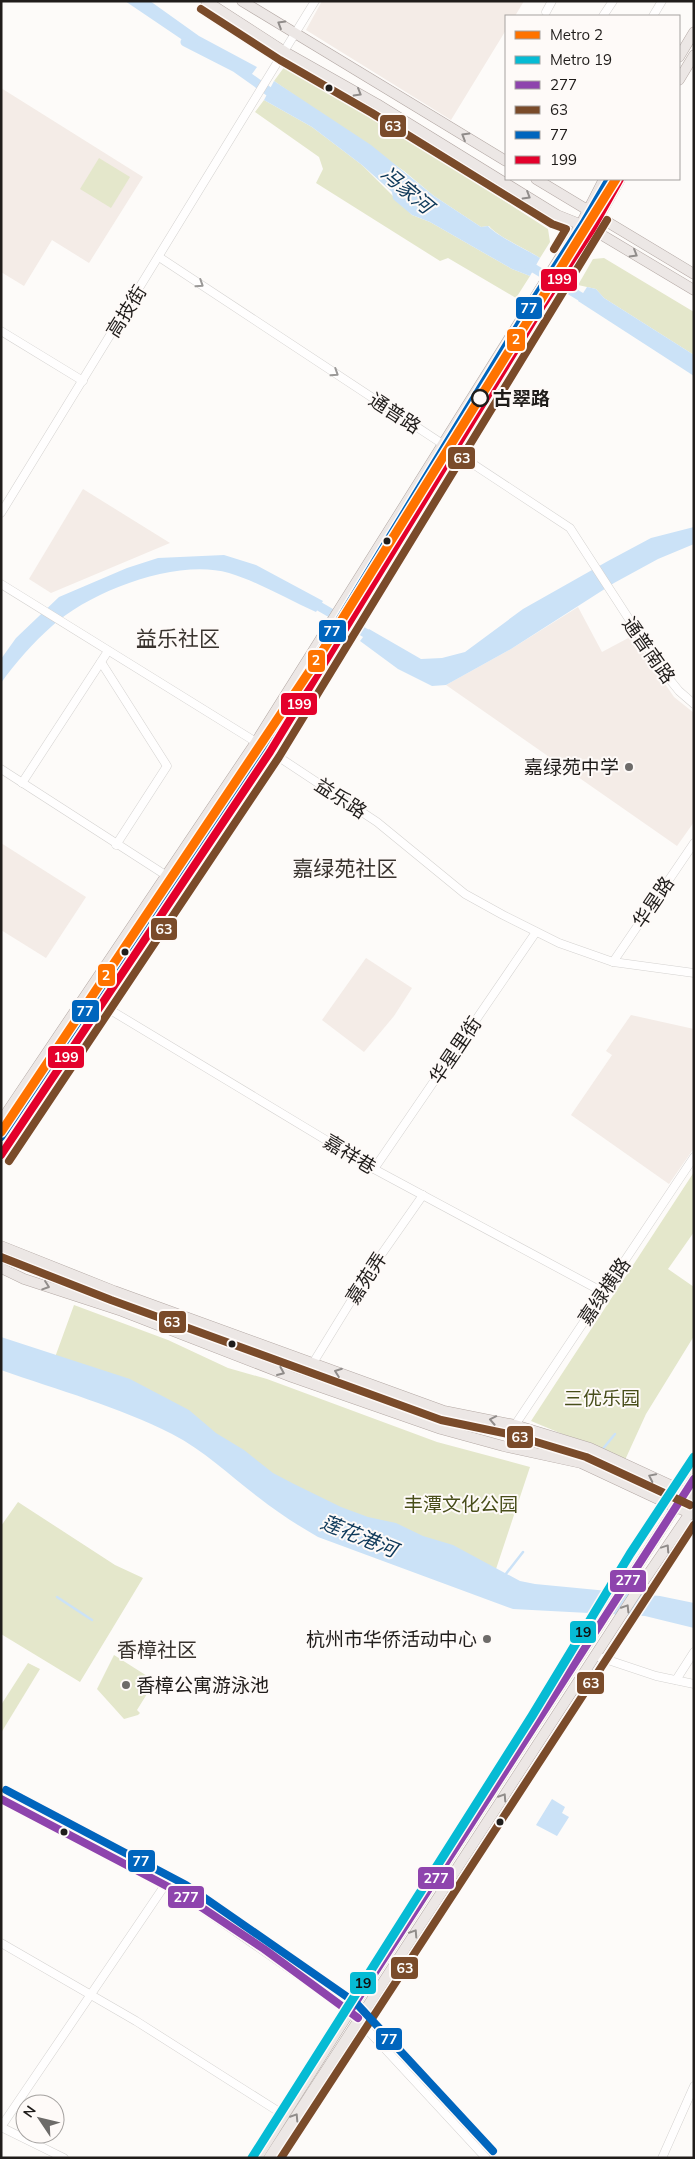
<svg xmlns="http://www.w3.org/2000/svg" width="695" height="2159" viewBox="0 0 695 2159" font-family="Mulish,'Noto Sans SC',sans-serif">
	<rect width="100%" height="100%" fill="#fdfbf9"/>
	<g fill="#f4ece7">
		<path d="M322 1H524L515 16H506V30L451 120 306 30Z"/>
		<path d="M1 88 143 177 89 263 52 240 24 286 1 272Z"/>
		<path d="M83 489 170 543 51 593 29 579Z"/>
		<path d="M578 607 602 652 632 636 674 697 694 713V822L677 846 446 685 511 649Z"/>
		<path d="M1 843 86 897 46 958 1 930Z"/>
		<path d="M366 958 412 988 394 1016 364 1052 322 1020Z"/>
		<path d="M631 1015 694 1029V1148L669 1184 571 1115 612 1055 606 1051Z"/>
	</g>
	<g fill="#e4e7cb">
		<path d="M294 65 548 229 550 242 540 258C526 249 498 237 489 226L481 227 434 196 404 171 274 81 285 66Z"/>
		<path d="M264 100 312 127 362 165 412 215 430 222 512 269 530 276 516 298 448 258 440 261 316 183 323 169 319 157 255 112Z"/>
		<path d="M99 158 130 177 111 208 80 189Z"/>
		<path d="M604 258 694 312V355L604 298 596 289 578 285 593 259Z"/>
		<path d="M694 1172V1232L668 1269 694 1287V1336L646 1414 625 1460 531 1421Z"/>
		<path d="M74 1305 168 1340 228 1368 267 1379 437 1442 530 1467 495 1572 327 1509 54 1360Z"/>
		<path d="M18 1502 115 1565 143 1578 80 1682 1 1634V1526Z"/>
		<path d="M114 1655 155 1681 137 1710 140 1713 138 1715 124 1719 97 1689Z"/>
		<path d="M28 1663 40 1669 1 1733V1705Z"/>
	</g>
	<g fill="#cbe2f7">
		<path d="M125 1H150L199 36 257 67 249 78 236 68 193 47Z"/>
		<path d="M274 81 371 145 434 196 481 227 488 226C498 237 526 249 540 258L530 276 512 269 430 222 412 215 393 199 392 192 362 165 312 127 264 100Z"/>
		<path d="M587 287 596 289 604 298 694 355V376L578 301Z"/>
		<path d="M694 527V544L658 559 614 583 511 649 446 685 432 686 398 669 360 641 369 629 421 659 442 658 465 652 523 609 608 561 651 538Z"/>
		<path d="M224 555 256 565 323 601 316 612C287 599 259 582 229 573 177 558 91 591 52 626 34 642 15 663 1 683V659L16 638 59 597 127 568 158 558Z"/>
		<path d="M1 1337 130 1379 189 1410 216 1433 244 1450 273 1473 294 1484 341 1507 368 1517 396 1523 423 1536 453 1545 520 1581 535 1584 660 1596 694 1603V1628L645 1616 513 1609 318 1537C297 1525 277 1512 258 1497 230 1476 205 1451 172 1434 119 1407 58 1390 1 1370Z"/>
		<path d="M552 1799 565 1807 562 1813 569 1817 557 1836 536 1825Z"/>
	</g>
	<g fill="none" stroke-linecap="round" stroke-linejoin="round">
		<g stroke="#cbe2f7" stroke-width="2.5">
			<path d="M602 1450 615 1434"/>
			<path d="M505 1575 523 1552"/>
			<path d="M57 1597 92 1620"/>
		</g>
		<g stroke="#cbe2f7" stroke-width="9">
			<path d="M185 42 236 68 278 98"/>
			<path d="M525 263 591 303"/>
			<path d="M310 601 374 638"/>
		</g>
		<defs>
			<g id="minor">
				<path d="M546 12 552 1"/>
				<path d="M603 16 613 1"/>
				<path d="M653 16 662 1"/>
				<path d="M159 257 570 528 662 670 679 691 694 704"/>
				<path d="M1 331 83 381"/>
				<path d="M1 513 315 1"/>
				<path d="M1 584 256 742 377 822 465 894 503 915 559 943 613 962 694 973"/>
				<path d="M101 662 167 766 116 845"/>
				<path d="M1 769 167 876"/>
				<path d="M22 783 108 651"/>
				<path d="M613 962 694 843"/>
				<path d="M102 1005 374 1169 603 1292"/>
				<path d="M374 1169 536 932"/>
				<path d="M313 1363 367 1275 423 1195"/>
				<path d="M515 1425 694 1157"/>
				<path d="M596 1656 656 1676 694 1684"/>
				<path d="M676 1680 694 1652"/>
				<path d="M1 1799 180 1893 350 2011 486 2158"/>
				<path d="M1 1943 136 2021 284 2115"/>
				<path d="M1 2127 165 1885"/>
				<path d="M1 2127 64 2158"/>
				<path d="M662 2158 694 2086"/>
			</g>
			<g id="major">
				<path d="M206 1 285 52 377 104 557 215 592 229 694 290"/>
				<path d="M242 1 506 161"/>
				<path d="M679 57 694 32"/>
				<path d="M679 80 694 55"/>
				<path d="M536 179 694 274"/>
				<path d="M1 1121 256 742 581 224 604 179"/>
				<path d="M1 1155 270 752 544 303 592 229 620 179"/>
				<path d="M1 1246 114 1291 444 1411 515 1425 590 1448 694 1496"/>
				<path d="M1 1268 24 1279 122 1311 292 1377 441 1429 503 1446 581 1463 675 1507 694 1514"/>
				<path d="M257 2158 350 2011 694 1479"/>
				<path d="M269 2158 639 1588 694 1507"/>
			</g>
		</defs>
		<use href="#minor" stroke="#d4d2d0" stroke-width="9"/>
		<use href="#major" stroke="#b3a8a4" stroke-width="11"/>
		<use href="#minor" stroke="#fffefe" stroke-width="8"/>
		<use href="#major" stroke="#ece7e5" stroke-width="10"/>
		<defs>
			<g id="bus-1">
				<path d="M1 1799 180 1893 264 1949 358 2018"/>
				<path d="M350 2011 694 1479"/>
			</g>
			<g id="bus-2">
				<path d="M201 9 280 60 372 113 552 224 566 229 554 249"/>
				<path d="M9 1161 279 757 607 220"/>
				<path d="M1 1257 111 1300 441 1420 513 1435 586 1457 690 1505"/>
				<path d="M281 2158 694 1525"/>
			</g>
			<g id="bus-3">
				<path d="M1 1137 262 747 535 298 583 224 609 179"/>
				<path d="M6 1790 186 1885 356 2003 493 2151"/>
			</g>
			<path id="bus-4" d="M1 1155 270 752 544 303 592 229 620 179"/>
		</defs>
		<use href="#bus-1" stroke="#fefaf8" stroke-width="11"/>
		<use href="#bus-2" stroke="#fefaf8" stroke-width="11"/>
		<use href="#bus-3" stroke="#fefaf8" stroke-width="11"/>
		<use href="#bus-4" stroke="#fefaf8" stroke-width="11"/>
		<use href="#bus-1" stroke="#8e44ad" stroke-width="8"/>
		<use href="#bus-2" stroke="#7a4b2a" stroke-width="8"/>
		<use href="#bus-3" stroke="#0065bd" stroke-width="8"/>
		<use href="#bus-4" stroke="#e4002b" stroke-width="8"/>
		<defs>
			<path id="metro-1" d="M1 1132 315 663 616 179"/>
			<path id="metro-2" d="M252 2158 532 1716 630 1554 694 1457"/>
		</defs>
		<use href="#metro-1" stroke="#fefaf8" stroke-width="12"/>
		<use href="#metro-2" stroke="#fefaf8" stroke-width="12"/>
		<use href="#metro-1" stroke="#ff7300" stroke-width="9"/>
		<use href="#metro-2" stroke="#06bbd4" stroke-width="9"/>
	</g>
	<defs><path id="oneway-chevron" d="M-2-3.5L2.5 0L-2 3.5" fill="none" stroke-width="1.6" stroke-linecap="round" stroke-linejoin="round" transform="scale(1.25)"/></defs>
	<g stroke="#908c8a">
		<use href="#oneway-chevron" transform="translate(281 24) rotate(-149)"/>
		<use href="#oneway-chevron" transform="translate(358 93) rotate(30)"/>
		<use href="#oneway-chevron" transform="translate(465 136) rotate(-149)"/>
		<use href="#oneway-chevron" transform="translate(527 196) rotate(31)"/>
		<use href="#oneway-chevron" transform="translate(634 254) rotate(31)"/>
		<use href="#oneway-chevron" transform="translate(46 1286) rotate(19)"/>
		<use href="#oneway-chevron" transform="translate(281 1372) rotate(23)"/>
		<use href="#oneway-chevron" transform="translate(338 1372) rotate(-160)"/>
		<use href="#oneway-chevron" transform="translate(493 1420) rotate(-169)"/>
		<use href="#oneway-chevron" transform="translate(652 1477) rotate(-154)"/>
		<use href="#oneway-chevron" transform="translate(666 1548) rotate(-56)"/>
		<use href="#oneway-chevron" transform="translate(626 1608) rotate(-58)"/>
		<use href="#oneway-chevron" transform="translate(503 1797) rotate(-57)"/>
		<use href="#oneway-chevron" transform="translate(414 1933) rotate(-57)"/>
		<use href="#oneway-chevron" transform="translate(295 2117) rotate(-57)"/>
	</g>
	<g stroke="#9b9998">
		<use href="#oneway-chevron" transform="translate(200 284) rotate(33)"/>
		<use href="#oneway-chevron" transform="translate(335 373) rotate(33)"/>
	</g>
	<g fill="#201d1b" stroke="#fefaf8" stroke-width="2">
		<circle cx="329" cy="88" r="4.5"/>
		<circle cx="387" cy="541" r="4.5"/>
		<circle cx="125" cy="952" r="4.5"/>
		<circle cx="232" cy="1344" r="4.5"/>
		<circle cx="500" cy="1822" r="4.5"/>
		<circle cx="64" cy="1832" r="4.5"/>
	</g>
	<circle fill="#fefaf8" stroke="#201d1b" stroke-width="2.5" cx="480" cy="398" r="8"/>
	<g fill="#6d6b69" stroke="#fefaf8" stroke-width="2">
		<circle cx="629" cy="767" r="5"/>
		<circle cx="487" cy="1639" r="5"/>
		<circle cx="126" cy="1685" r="5"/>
	</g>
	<g text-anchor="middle" stroke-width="4" stroke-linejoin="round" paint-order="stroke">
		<g font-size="19" fill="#201d1b" stroke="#fefaf8">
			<text transform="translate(126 311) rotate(-58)" y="7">高技街</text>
			<text transform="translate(395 413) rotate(33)" y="7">通普路</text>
			<text transform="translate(649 650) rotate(55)" y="7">通普南路</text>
			<text transform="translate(341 798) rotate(33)" y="7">益乐路</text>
			<text transform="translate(653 902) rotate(-56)" y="7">华星路</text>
			<text transform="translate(455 1050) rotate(-56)" y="7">华星里街</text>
			<text transform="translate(350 1154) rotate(31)" y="7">嘉祥巷</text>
			<text transform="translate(366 1278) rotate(-57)" y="7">嘉苑弄</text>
			<text transform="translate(604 1291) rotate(-56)" y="7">嘉绿横路</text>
		</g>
		<g font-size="19" font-weight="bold" fill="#201d1b" stroke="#fefaf8" text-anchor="start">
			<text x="493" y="405">古翠路</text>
		</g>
		<g font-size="19" fill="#201d1b" stroke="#fefaf8" text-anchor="end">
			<text x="619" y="774">嘉绿苑中学</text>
			<text x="477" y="1646">杭州市华侨活动中心</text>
			<text x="136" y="1692" text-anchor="start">香樟公寓游泳池</text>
		</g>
		<g font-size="19" fill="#484e1a" stroke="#fefaf8">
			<text x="602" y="1405">三优乐园</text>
			<text x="461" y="1511">丰潭文化公园</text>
		</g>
		<g font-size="20" font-style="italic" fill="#0d3859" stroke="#fefaf8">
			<text transform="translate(407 190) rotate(40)" y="7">冯家河</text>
			<text transform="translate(359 1536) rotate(22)" y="7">莲花港河</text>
		</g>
		<g font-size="20" fill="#39332e" stroke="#fefaf8">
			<text x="157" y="1657">香樟社区</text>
		</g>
		<g font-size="21" fill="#39332e" stroke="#fefaf8">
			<text x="178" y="646">益乐社区</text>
			<text x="345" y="876">嘉绿苑社区</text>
		</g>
	</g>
	<g stroke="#fefaf8" stroke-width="2">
		<rect x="379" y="114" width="28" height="24" rx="5" fill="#7a4b2a"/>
		<rect x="540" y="268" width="38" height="24" rx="5" fill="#e4002b"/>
		<rect x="515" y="296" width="28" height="24" rx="5" fill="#0065bd"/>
		<rect x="506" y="328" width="20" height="24" rx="5" fill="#ff7300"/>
		<rect x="447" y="446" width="29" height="24" rx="5" fill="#7a4b2a"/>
		<rect x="318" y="619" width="29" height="24" rx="5" fill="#0065bd"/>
		<rect x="307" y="649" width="19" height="24" rx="5" fill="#ff7300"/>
		<rect x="280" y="692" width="38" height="24" rx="5" fill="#e4002b"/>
		<rect x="150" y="917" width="28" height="24" rx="5" fill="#7a4b2a"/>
		<rect x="97" y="963" width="19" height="24" rx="5" fill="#ff7300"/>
		<rect x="71" y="999" width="29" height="24" rx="5" fill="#0065bd"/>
		<rect x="47" y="1045" width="38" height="24" rx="5" fill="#e4002b"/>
		<rect x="158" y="1310" width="29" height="24" rx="5" fill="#7a4b2a"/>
		<rect x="506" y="1425" width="28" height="24" rx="5" fill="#7a4b2a"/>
		<rect x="609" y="1569" width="38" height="24" rx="5" fill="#8e44ad"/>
		<rect x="569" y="1620" width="28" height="24" rx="5" fill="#06bbd4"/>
		<rect x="576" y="1671" width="29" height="24" rx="5" fill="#7a4b2a"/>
		<rect x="127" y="1849" width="29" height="24" rx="5" fill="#0065bd"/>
		<rect x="417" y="1866" width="38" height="24" rx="5" fill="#8e44ad"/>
		<rect x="167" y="1885" width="38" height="24" rx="5" fill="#8e44ad"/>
		<rect x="390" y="1956" width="29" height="24" rx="5" fill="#7a4b2a"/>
		<rect x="349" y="1971" width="28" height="24" rx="5" fill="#06bbd4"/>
		<rect x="375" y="2027" width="28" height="24" rx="5" fill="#0065bd"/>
	</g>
	<g font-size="14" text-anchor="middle" font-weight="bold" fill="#fff">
		<text x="393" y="131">63</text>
		<text x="559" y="284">199</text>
		<text x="529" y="313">77</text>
		<text x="516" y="344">2</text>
		<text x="462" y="463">63</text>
		<text x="332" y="636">77</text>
		<text x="316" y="665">2</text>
		<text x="299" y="709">199</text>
		<text x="164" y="934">63</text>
		<text x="106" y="980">2</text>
		<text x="85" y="1016">77</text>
		<text x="66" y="1062">199</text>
		<text x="172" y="1327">63</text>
		<text x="520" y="1442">63</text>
		<text x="628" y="1585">277</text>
		<text x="591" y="1688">63</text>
		<text x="141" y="1866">77</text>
		<text x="436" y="1883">277</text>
		<text x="186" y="1902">277</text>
		<text x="405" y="1973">63</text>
		<text x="389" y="2044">77</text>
	</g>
	<g font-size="14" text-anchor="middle" font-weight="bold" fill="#111">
		<text x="583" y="1637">19</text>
		<text x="363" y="1988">19</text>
	</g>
	<rect width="695" height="2159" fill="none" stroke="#201d1b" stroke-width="5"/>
	<rect x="505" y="15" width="175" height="165" fill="#fefaf8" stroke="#a5a2a0"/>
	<rect x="515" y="31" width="25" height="8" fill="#ff7300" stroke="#a5a2a0"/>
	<text x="550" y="40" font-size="15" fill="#201d1b">Metro 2</text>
	<rect x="515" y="56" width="25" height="8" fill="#06bbd4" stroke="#a5a2a0"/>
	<text x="550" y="65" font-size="15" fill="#201d1b">Metro 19</text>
	<rect x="515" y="81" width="25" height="8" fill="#8e44ad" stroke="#a5a2a0"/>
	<text x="550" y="90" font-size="15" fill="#201d1b">277</text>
	<rect x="515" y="106" width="25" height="8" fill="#7a4b2a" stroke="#a5a2a0"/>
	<text x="550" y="115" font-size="15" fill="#201d1b">63</text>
	<rect x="515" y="131" width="25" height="8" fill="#0065bd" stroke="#a5a2a0"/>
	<text x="550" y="140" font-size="15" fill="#201d1b">77</text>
	<rect x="515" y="156" width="25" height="8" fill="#e4002b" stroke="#a5a2a0"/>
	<text x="550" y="165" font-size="15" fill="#201d1b">199</text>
	<g transform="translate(40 2119) rotate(305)"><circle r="24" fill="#fefaf8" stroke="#a5a2a0"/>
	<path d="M0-4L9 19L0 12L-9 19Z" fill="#6d6b69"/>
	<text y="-8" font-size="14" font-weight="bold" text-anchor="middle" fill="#201d1b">N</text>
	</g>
</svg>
